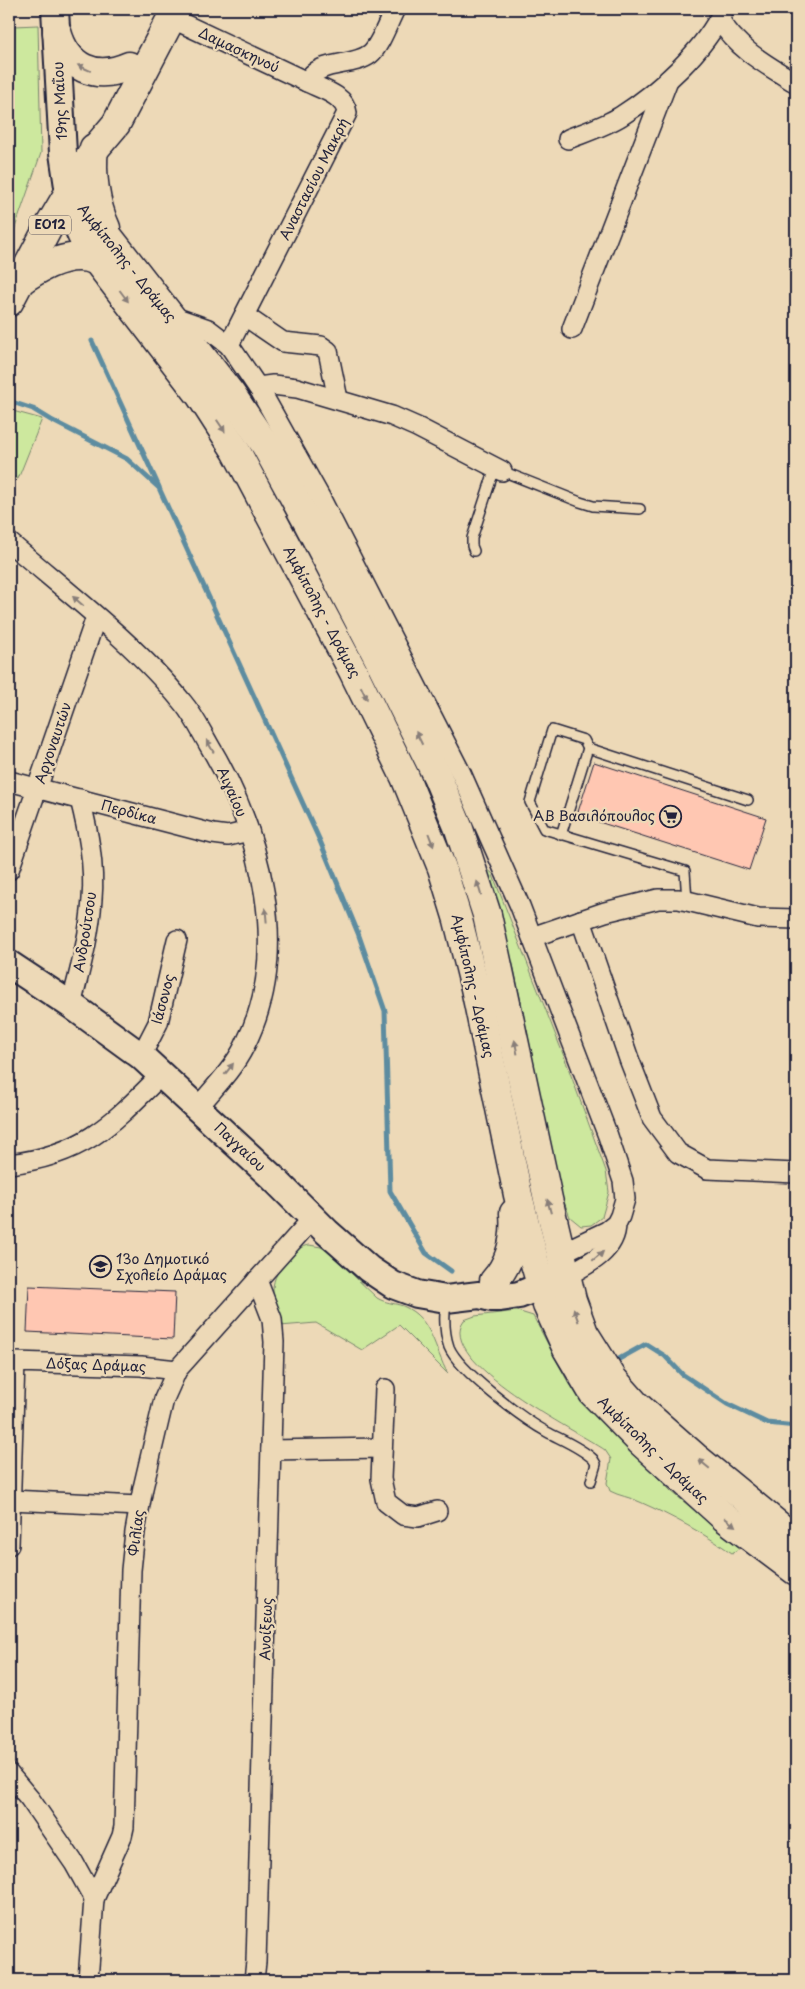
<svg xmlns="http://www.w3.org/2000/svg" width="805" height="1989" viewBox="0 0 805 1989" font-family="'Playpen Sans',sans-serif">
	<rect width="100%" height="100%" fill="#edd9b7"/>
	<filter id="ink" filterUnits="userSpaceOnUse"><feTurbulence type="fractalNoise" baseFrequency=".02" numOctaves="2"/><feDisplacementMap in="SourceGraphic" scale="10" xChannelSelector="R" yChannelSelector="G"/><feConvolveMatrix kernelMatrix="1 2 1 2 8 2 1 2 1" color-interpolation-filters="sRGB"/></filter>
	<g filter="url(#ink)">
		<g fill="#cde89e" stroke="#78856c">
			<path d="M38 25 41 153 9 245V34L14 26Z"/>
			<path d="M9 410 42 419 18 479 9 475Z"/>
			<path d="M487 869 492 873 565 1059 606 1171 609 1192 602 1217 591 1225 581 1226 570 1217 561 1194 514 969Z"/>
			<path d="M309 1245 321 1247 328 1251 377 1298C385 1303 394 1303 403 1306 433 1319 434 1349 448 1374L399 1325 362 1350 316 1323 280 1326C272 1295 266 1281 290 1257 296 1251 301 1246 309 1245Z"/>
			<path d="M517 1311 533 1316 567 1380 582 1401 671 1491 740 1548 732 1553C703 1533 672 1516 640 1502 630 1497 619 1496 610 1491L607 1483 611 1459 605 1450C579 1432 434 1361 464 1320L475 1316Z"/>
		</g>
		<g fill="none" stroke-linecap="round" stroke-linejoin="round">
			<g stroke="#5d8ca0" stroke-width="5">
				<path d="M92 341 159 487"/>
				<path d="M9 401 33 409 51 420 127 459 159 488 320 841 358 933 385 1011 390 1191 426 1253 451 1271"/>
				<path d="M619 1359 646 1344 665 1356 682 1374 727 1404 767 1423 796 1426"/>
			</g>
		</g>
		<g fill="#ffc7b2" stroke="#22223b">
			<path d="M594 762 766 818 749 870 577 815Z"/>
			<path d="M29 1286 175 1292 173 1339 27 1332Z"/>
		</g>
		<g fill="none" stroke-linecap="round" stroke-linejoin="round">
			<defs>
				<g id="lane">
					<path d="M502 471 580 502 593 506 640 509"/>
					<path d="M474 551 472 546V538L495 468"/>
					<path d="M561 835 588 748"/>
					<path d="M687 901 685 871 544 829 530 802 552 730 584 740 588 748 748 800"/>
					<path d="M446 1301C444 1316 444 1332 449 1347 459 1371 523 1419 547 1432 562 1440 580 1447 593 1459L596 1464 591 1481"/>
				</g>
				<g id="street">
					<path d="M171 18 307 82"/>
					<path d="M719 19C738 50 767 65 796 83"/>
					<path d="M568 139C586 132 605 126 621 116 659 92 705 50 724 9"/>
					<path d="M171 316 208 329 229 345 347 113C345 95 321 89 307 82 318 59 352 68 370 54 380 46 389 20 395 9"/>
					<path d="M245 316 283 342 321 346 328 351 338 399"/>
					<path d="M572 329 668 80"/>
					<path d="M229 345 261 392 321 499 461 773 520 906 608 1136 623 1181 625 1199 620 1216 616 1224 607 1231 561 1253"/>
					<path d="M258 387 273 385 297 388 392 416 417 427 502 471"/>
					<path d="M9 542C67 592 136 644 183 703 194 716 201 731 209 745 261 832 293 952 244 1047 233 1069 214 1088 198 1107"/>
					<path d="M9 781 213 834 228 836 249 831"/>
					<path d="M9 870 96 617"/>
					<path d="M581 920 629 1059 652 1118 678 1153 707 1169 796 1173"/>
					<path d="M532 937 605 912 658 899H679L758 918 796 919"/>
					<path d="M71 1005C80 970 90 934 92 899 95 865 88 831 80 799"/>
					<path d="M141 1056 158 1023 177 940"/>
					<path d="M9 1164C84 1155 111 1125 162 1074"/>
					<path d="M566 1276C587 1265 616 1251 616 1224"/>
					<path d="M385 1389 381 1479 386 1502 403 1515 418 1517 437 1511"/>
					<path d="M271 1450 381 1448"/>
					<path d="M10 1500 139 1506"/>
					<path d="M9 1545 15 1362 141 1366 177 1370"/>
					<path d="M9 1774 30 1799 74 1863 94 1899 88 1980"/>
					<path d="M94 1899 122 1836 124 1827 131 1570 135 1532 143 1488 164 1399 177 1370 313 1218"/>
					<path d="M254 1980 256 1962 274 1342 272 1319 257 1280"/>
				</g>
				<g id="secondary">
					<path d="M55 9 63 153 69 193"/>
					<path d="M9 964 71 1005 141 1056 273 1178 327 1232 369 1269 393 1285 417 1294 446 1299 479 1295 491 1298H500L519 1295 561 1278"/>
				</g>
				<g id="primary">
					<path d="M57 32C67 68 95 81 129 66"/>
					<path d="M94 148C91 173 95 204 106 228"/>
					<path d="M69 193 72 213 82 236 97 261 200 395 236 451 353 671 405 777 442 868 458 920 475 988 518 1195 535 1264 547 1305 567 1349 593 1393 640 1441 724 1517 796 1571"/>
					<path d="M69 193 94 218 231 394 266 446 307 521 381 663 437 776 459 829 487 915 548 1199 572 1300 584 1333 613 1379 636 1405 695 1457 796 1540"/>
					<path d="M19 282C40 267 71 249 97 261"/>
					<path d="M9 302 48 228 94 150 116 124 176 9"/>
					<path d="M494 1281C511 1262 516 1237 514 1213"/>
				</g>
			</defs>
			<use href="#lane" stroke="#22223b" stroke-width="12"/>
			<use href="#street" stroke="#22223b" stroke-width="22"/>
			<use href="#secondary" stroke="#22223b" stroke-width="30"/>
			<use href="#primary" stroke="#22223b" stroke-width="31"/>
			<use href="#lane" stroke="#edd9b7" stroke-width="9"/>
			<use href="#street" stroke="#edd9b7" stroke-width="19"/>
			<use href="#secondary" stroke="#edd9b7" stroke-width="26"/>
			<use href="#primary" stroke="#edd9b7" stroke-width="28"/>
		</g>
		<defs><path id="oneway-solid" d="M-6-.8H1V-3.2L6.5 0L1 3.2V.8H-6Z" transform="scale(1.25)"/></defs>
		<g fill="#887e79">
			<use href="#oneway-solid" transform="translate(84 68) rotate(-155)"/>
			<use href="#oneway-solid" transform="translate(124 296) rotate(53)"/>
			<use href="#oneway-solid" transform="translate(221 426) rotate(56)"/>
			<use href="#oneway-solid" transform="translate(78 601) rotate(-139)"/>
			<use href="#oneway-solid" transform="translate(364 693) rotate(64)"/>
			<use href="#oneway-solid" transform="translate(419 738) rotate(-116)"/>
			<use href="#oneway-solid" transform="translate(210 746) rotate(-120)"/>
			<use href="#oneway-solid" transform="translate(431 840) rotate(69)"/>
			<use href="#oneway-solid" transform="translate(479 888) rotate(-107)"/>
			<use href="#oneway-solid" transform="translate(266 915) rotate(-95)"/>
			<use href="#oneway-solid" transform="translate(516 1047) rotate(-101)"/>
			<use href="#oneway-solid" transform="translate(229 1069) rotate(-52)"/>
			<use href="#oneway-solid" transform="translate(549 1206) rotate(-105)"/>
			<use href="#oneway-solid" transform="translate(598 1256) rotate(-40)"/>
			<use href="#oneway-solid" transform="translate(576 1315) rotate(-110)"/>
			<use href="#oneway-solid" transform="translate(704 1464) rotate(-140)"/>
			<use href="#oneway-solid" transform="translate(730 1522) rotate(38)"/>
		</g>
	</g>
	<defs>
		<symbol id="supermarket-ring" viewBox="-11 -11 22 22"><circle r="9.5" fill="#edd9b7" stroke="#22223b" stroke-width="1.5"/><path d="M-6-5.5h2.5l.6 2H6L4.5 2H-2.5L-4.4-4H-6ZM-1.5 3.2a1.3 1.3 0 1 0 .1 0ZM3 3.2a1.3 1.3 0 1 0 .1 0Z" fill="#22223b"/></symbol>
		<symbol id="school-ring" viewBox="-11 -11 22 22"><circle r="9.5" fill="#edd9b7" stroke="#22223b" stroke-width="1.5"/><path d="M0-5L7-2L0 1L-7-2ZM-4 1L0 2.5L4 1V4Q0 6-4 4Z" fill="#22223b"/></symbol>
	</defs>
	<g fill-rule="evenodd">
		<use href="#supermarket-ring" x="658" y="804" width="25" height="25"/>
		<use href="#school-ring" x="88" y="1254" width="25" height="25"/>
	</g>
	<g text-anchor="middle" stroke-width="4.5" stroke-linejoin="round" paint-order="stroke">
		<rect fill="#edd9b7" stroke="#5f5960" stroke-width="1" x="29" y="215.5" width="42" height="19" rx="4"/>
		<g font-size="12" font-weight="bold" fill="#22223b">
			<text x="50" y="229">ΕΟ12</text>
		</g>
		<g font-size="14" fill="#22223b" stroke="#edd9b7">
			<text transform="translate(239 50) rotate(25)" y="5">Δαμασκηνού</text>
			<text transform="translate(60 101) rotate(-93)" y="5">19ης Μαΐου</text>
			<text transform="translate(314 179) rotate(-63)" y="5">Αναστασίου Μακρή</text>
			<text transform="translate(127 263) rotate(51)" y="5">Αμφίπολης - Δράμας</text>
			<text transform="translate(322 612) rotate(62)" y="5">Αμφίπολης - Δράμας</text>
			<text transform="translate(53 743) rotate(-71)" y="5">Αργοναυτών</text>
			<text transform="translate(232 792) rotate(66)" y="5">Αιγαίου</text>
			<text transform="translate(129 812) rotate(15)" y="5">Περδίκα</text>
			<text transform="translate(85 932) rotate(-81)" y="5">Ανδρούτσου</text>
			<text transform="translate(473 986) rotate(77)" y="5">Αμφίπολης - Δράμας</text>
			<text transform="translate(163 999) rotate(-75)" y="5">Ιάσονος</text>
			<text transform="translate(240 1147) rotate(43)" y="5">Παγγαίου</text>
			<text transform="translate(96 1365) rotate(2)" y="5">Δόξας Δράμας</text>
			<text transform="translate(653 1450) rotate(44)" y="5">Αμφίπολης - Δράμας</text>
			<text transform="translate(136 1533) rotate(-83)" y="5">Φιλίας</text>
			<text transform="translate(266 1629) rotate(-88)" y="5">Ανοίξεως</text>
		</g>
		<g font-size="14" fill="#22223b" stroke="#edd9b7" text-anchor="end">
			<text x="655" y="821">ΑΒ Βασιλόπουλος</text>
			<text x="116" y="1264" text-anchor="start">13ο Δημοτικό<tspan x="116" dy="16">Σχολείο Δράμας</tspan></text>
		</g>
	</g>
	<rect width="805" height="1989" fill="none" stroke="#edd9b7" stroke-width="30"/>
	<rect x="15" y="15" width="775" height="1959" fill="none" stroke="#22223b" stroke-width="2" filter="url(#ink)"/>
</svg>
